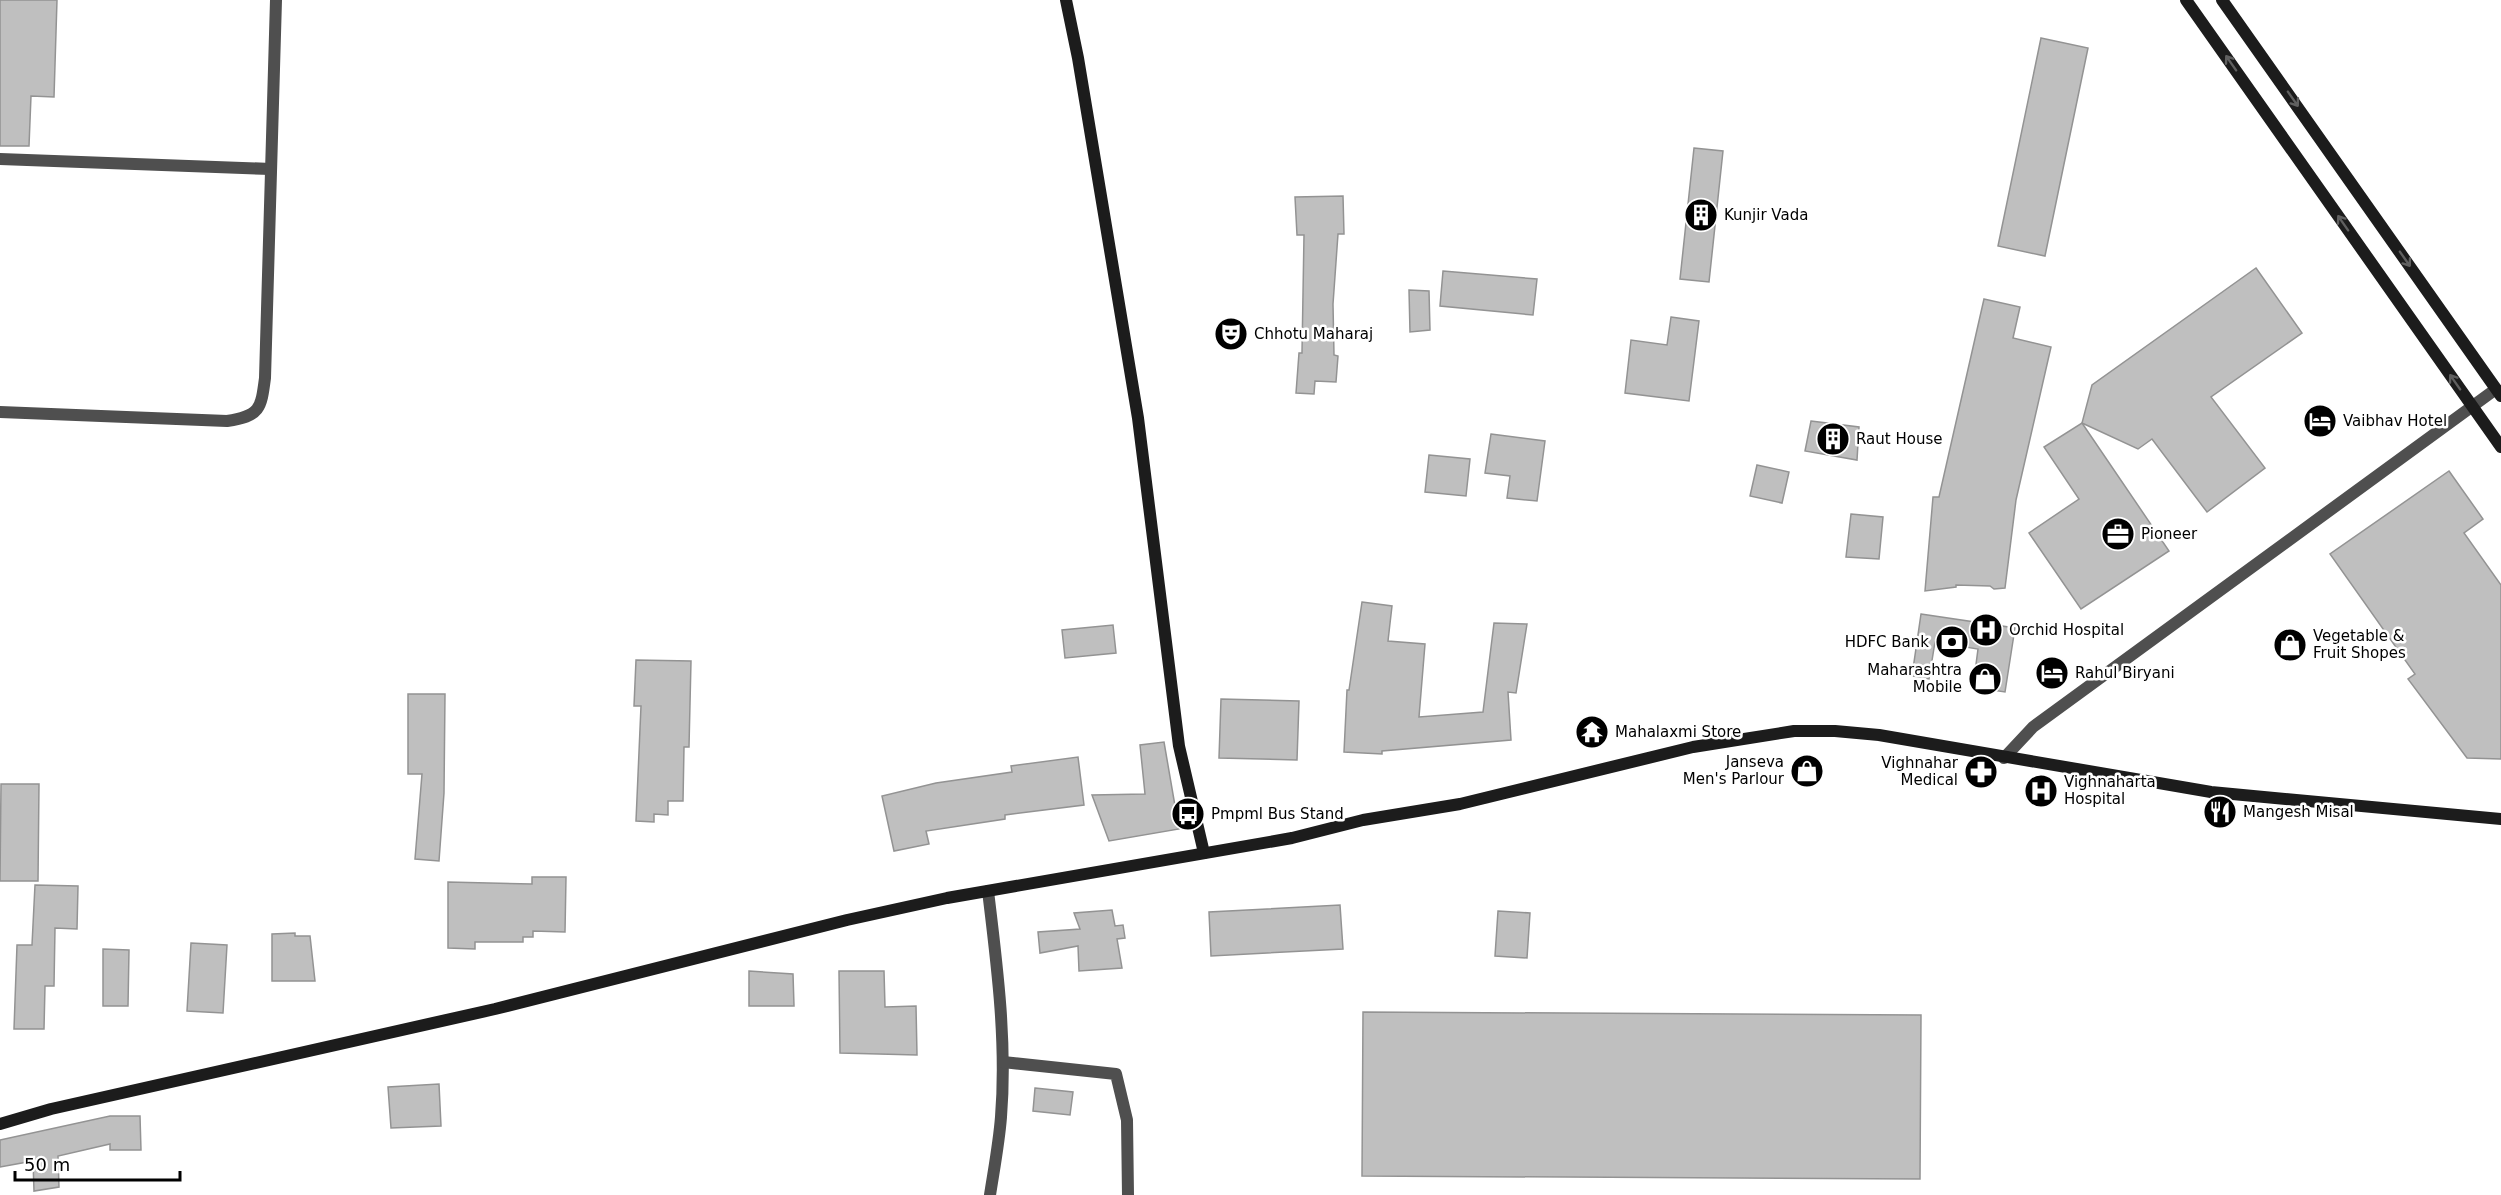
<svg xmlns="http://www.w3.org/2000/svg" width="2501" height="1195" viewBox="0 0 2501 1195" font-family="'DejaVu Sans',sans-serif">
	<rect width="100%" height="100%" fill="#fff"/>
	<g fill="#bfbfbf" stroke="#939393" stroke-width="1.5">
		<path d="M0 0H57L54 97 31 96 29 146H0Z"/>
		<path d="M2041 38 2088 48 2045 256 1998 246Z"/>
		<path d="M1694 148 1723 151 1709 282 1680 279Z"/>
		<path d="M1343 196 1344 234H1338L1333 304 1334 355 1338 356 1336 382 1315 381 1314 394 1296 393 1299 353H1302L1304 235H1297L1295 197Z"/>
		<path d="M2256 268 2302 333 2211 397 2265 468 2207 512 2152 439 2138 449 2082 423 2092 385Z"/>
		<path d="M1443 271 1537 279 1533 315 1440 306Z"/>
		<path d="M1409 290 1429 291 1430 330 1410 332Z"/>
		<path d="M1984 299 2020 307 2013 338 2051 347 2016 500 2005 588 1994 589 1990 586 1956 585V587L1925 591 1933 497H1939Z"/>
		<path d="M1671 317 1699 321 1689 401 1625 393 1631 340 1667 345Z"/>
		<path d="M1811 421 1859 427 1857 460 1805 451Z"/>
		<path d="M2082 423 2169 551 2081 609 2029 533 2079 499 2044 447Z"/>
		<path d="M1491 434 1545 441 1537 501 1507 498 1510 476 1485 473Z"/>
		<path d="M1429 455 1470 459 1466 496 1425 492Z"/>
		<path d="M1757 465 1789 472 1782 503 1750 496Z"/>
		<path d="M2449 471 2483 519 2464 533 2501 585V759L2467 758 2408 679 2415 674 2330 554Z"/>
		<path d="M1851 514 1883 517 1879 559 1846 557Z"/>
		<path d="M1362 602 1392 606 1388 641 1425 644 1419 717 1483 712 1494 623 1527 624 1516 693 1508 692 1511 740 1382 751V754L1344 752 1347 690H1349Z"/>
		<path d="M1921 614 2015 628 2005 692 1973 687 1978 649 1935 642 1929 679 1912 676Z"/>
		<path d="M1113 625 1116 653 1065 658 1062 630Z"/>
		<path d="M636 660 691 661 689 747H684L683 801H668V815L654 814V822L636 821 641 706H634Z"/>
		<path d="M408 694H445L444 793 439 861 415 859 422 774H408Z"/>
		<path d="M1221 699 1299 701 1297 760 1219 758Z"/>
		<path d="M1164 742 1179 829 1109 841 1092 795 1145 794 1140 745Z"/>
		<path d="M1078 757 1084 805 1005 815V819L926 831 929 844 894 851 882 796 936 783 1012 772 1011 766Z"/>
		<path d="M1 784H39L38 881H0Z"/>
		<path d="M532 877H566L565 932 533 931V937H523V942H475V949L448 948V882L532 884Z"/>
		<path d="M35 885 78 886 77 929 55 928 54 986H45L44 1029H14L17 945H32Z"/>
		<path d="M1340 905 1343 949 1211 956 1209 912Z"/>
		<path d="M1112 910 1115 926 1123 925 1125 938 1117 939 1122 968 1079 971 1078 946 1040 953 1038 932 1080 929 1074 913Z"/>
		<path d="M1498 911 1530 913 1527 958 1495 956Z"/>
		<path d="M295 933V936H310L315 981H272V934Z"/>
		<path d="M191 943 227 945 223 1013 187 1011Z"/>
		<path d="M103 949 129 950 128 1006H103Z"/>
		<path d="M749 971 793 974 794 1006H749Z"/>
		<path d="M839 971H884L885 1007 916 1006 917 1055 840 1053Z"/>
		<path d="M1363 1012 1921 1015 1920 1179 1362 1176Z"/>
		<path d="M439 1084 441 1126 391 1128 388 1087Z"/>
		<path d="M1035 1088 1073 1092 1070 1115 1033 1111Z"/>
		<path d="M110 1116H140L141 1150H110V1144L58 1156 59 1187 34 1191 33 1161 0 1167V1140Z"/>
	</g>
	<g fill="none" stroke-linecap="round" stroke-linejoin="round">
		<g stroke="#4f4f4f" stroke-width="12">
			<path d="M0 159 271 169"/>
			<path d="M0 412 227 421C260 416 261 409 265 378L276 0"/>
		</g>
		<g stroke="#4f4f4f" stroke-width="12">
			<path d="M2004 758 2033 727 2496 389"/>
			<path d="M988 891C997 965 1007 1042 1001 1117 999 1143 994 1169 990 1195"/>
			<path d="M1003 1062 1116 1074 1127 1120 1128 1195"/>
		</g>
		<g stroke="#1c1c1c" stroke-width="12">
			<path d="M1066 0 1078 58 1138 418 1179 746 1204 853"/>
			<path d="M2186 0 2501 447"/>
			<path d="M2222 0 2501 396"/>
			<path d="M0 1124 51 1109 495 1009 847 920 947 898 1292 838 1363 820 1460 804 1693 747 1794 731H1835L1879 735 2211 792 2501 819"/>
		</g>
	</g>
	<defs><path id="oneway-shaft" d="M-6 0H5M1.5-3L5.5 0L1.5 3" fill="none" stroke-width="1.6" stroke-linecap="round" stroke-linejoin="round" transform="scale(1.5)"/></defs>
	<g stroke="#606060">
		<use href="#oneway-shaft" transform="translate(2231 63) rotate(-125)"/>
		<use href="#oneway-shaft" transform="translate(2293 99) rotate(55)"/>
		<use href="#oneway-shaft" transform="translate(2343 223) rotate(-125)"/>
		<use href="#oneway-shaft" transform="translate(2405 259) rotate(55)"/>
		<use href="#oneway-shaft" transform="translate(2455 382) rotate(-125)"/>
	</g>
	<defs>
		<symbol id="building-disc" viewBox="-11 -11 22 22"><circle r="9.5" fill="#000" stroke="#fff"/><path d="M-4-6H4V6H1V3H-1V6H-4ZM-2.5-4.3h1.7v1.8h-1.7ZM.8-4.3h1.7v1.8H.8ZM-2.5-1h1.7V.8h-1.7ZM.8-1h1.7V.8H.8Z" fill="#fff"/></symbol>
		<symbol id="theatre-disc" viewBox="-11 -11 22 22"><circle r="9.5" fill="#000" stroke="#fff"/><path d="M-5-5.5Q0-4 5-5.5V0Q5 5 0 6Q-5 5-5 0ZM-3.3-2.5H-1v1.5H-3.3ZM1-2.5H3.3v1.5H1ZM-2.8 1Q0 5.5 2.8 1Z" fill="#fff"/></symbol>
		<symbol id="hotel-disc" viewBox="-11 -11 22 22"><circle r="9.5" fill="#000" stroke="#fff"/><path d="M-6-4.5h1.5V1H6V5H4.5V3h-9V5H-6ZM-4 0a1.8 1.8 0 1 1 3.6 0ZM.5 0V-2.5h3Q6-2.5 6 0Z" fill="#fff"/></symbol>
		<symbol id="office-disc" viewBox="-11 -11 22 22"><circle r="9.5" fill="#000" stroke="#fff"/><path d="M-6-3h4V-5.5h4V-3h4V5H-6ZM-1-4.5V-3h2v-1.5ZM-6 0V1H6V0Z" fill="#fff"/></symbol>
		<symbol id="hospital-disc" viewBox="-11 -11 22 22"><circle r="9.5" fill="#000" stroke="#fff"/><path d="M-5-5h3v3.5h4V-5h3V5h-3V1.5h-4V5h-3Z" fill="#fff"/></symbol>
		<symbol id="bank-disc" viewBox="-11 -11 22 22"><circle r="9.5" fill="#000" stroke="#fff"/><path d="M-6-4H6V4H-6ZM0-2.3a2.3 2.3 0 1 0 0 4.6a2.3 2.3 0 1 0 0-4.6Z" fill="#fff"/></symbol>
		<symbol id="shop-disc" viewBox="-11 -11 22 22"><circle r="9.5" fill="#000" stroke="#fff"/><path d="M-5-2.5h2.3a2.7 3.5 0 0 1 5.4 0H5L5.5 6h-11ZM-1.5-2.5h3a1.5 2.3 0 0 0-3 0Z" fill="#fff"/></symbol>
		<symbol id="temple-disc" viewBox="-11 -11 22 22"><circle r="9.5" fill="#000" stroke="#fff"/><path d="M0-6L5-2H3V0L6.5 2.5H4V6H1.5V3h-3V6H-4V2.5H-6.5L-3 0V-2H-5Z" fill="#fff"/></symbol>
		<symbol id="pharmacy-disc" viewBox="-11 -11 22 22"><circle r="9.5" fill="#000" stroke="#fff"/><path d="M-2-6h4v4h4v4h-4v4h-4v-4h-4v-4h4Z" fill="#fff"/></symbol>
		<symbol id="restaurant-disc" viewBox="-11 -11 22 22"><circle r="9.5" fill="#000" stroke="#fff"/><path d="M-5-6h1v4h1v-4h1v4h1v-4h1v5L-1.5 .5V6h-2V.5L-5-1ZM5-6V6H3V1.5H1.5Q1.5-4 5-6Z" fill="#fff"/></symbol>
		<symbol id="bus-disc" viewBox="-11 -11 22 22"><circle r="9.5" fill="#000" stroke="#fff"/><path d="M-5-6H5V4H4V6H2V4H-2V6H-4V4H-5ZM-3.5-4V0h7V-4ZM-3.5 1.2v1.5H-2V1.2ZM2 1.2v1.5H3.5V1.2Z" fill="#fff"/></symbol>
	</defs>
	<g fill-rule="evenodd">
		<use href="#building-disc" x="1682" y="196" width="38" height="38"/>
		<use href="#theatre-disc" x="1212" y="315" width="38" height="38"/>
		<use href="#hotel-disc" x="2301" y="402" width="38" height="38"/>
		<use href="#building-disc" x="1814" y="420" width="38" height="38"/>
		<use href="#office-disc" x="2099" y="515" width="38" height="38"/>
		<use href="#hospital-disc" x="1967" y="611" width="38" height="38"/>
		<use href="#bank-disc" x="1933" y="623" width="38" height="38"/>
		<use href="#shop-disc" x="2271" y="626" width="38" height="38"/>
		<use href="#hotel-disc" x="2033" y="654" width="38" height="38"/>
		<use href="#shop-disc" x="1966" y="660" width="38" height="38"/>
		<use href="#temple-disc" x="1573" y="713" width="38" height="38"/>
		<use href="#shop-disc" x="1788" y="752" width="38" height="38"/>
		<use href="#pharmacy-disc" x="1962" y="753" width="38" height="38"/>
		<use href="#hospital-disc" x="2022" y="772" width="38" height="38"/>
		<use href="#restaurant-disc" x="2201" y="793" width="38" height="38"/>
		<use href="#bus-disc" x="1169" y="795" width="38" height="38"/>
	</g>
	<g text-anchor="middle" stroke-width="5" stroke-linejoin="round" paint-order="stroke">
		<g font-size="15" fill="#000" stroke="#fff" text-anchor="start">
			<text x="1724" y="220">Kunjir Vada</text>
			<text x="1254" y="339">Chhotu Maharaj</text>
			<text x="2343" y="426">Vaibhav Hotel</text>
			<text x="1856" y="444">Raut House</text>
			<text x="2141" y="539">Pioneer</text>
			<text x="2009" y="635">Orchid Hospital</text>
			<text x="2313" y="641">Vegetable &amp;<tspan x="2313" dy="17">Fruit Shopes</tspan></text>
			<text x="1929" y="647" text-anchor="end">HDFC Bank</text>
			<text x="1962" y="675" text-anchor="end">Maharashtra<tspan x="1962" dy="17">Mobile</tspan></text>
			<text x="2075" y="678">Rahul Biryani</text>
			<text x="1615" y="737">Mahalaxmi Store</text>
			<text x="1784" y="767" text-anchor="end">Janseva<tspan x="1784" dy="17">Men's Parlour</tspan></text>
			<text x="1958" y="768" text-anchor="end">Vighnahar<tspan x="1958" dy="17">Medical</tspan></text>
			<text x="2064" y="787">Vighnaharta<tspan x="2064" dy="17">Hospital</tspan></text>
			<text x="2243" y="817">Mangesh Misal</text>
			<text x="1211" y="819">Pmpml Bus Stand</text>
		</g>
	</g>
	<path d="M15 1171v9h165v-9" fill="none" stroke="#000000" stroke-width="3"/>
	<text x="24" y="1171" font-size="18" fill="#000000" stroke="#ffffff" stroke-width="4.5" paint-order="stroke">50 m</text>
</svg>
